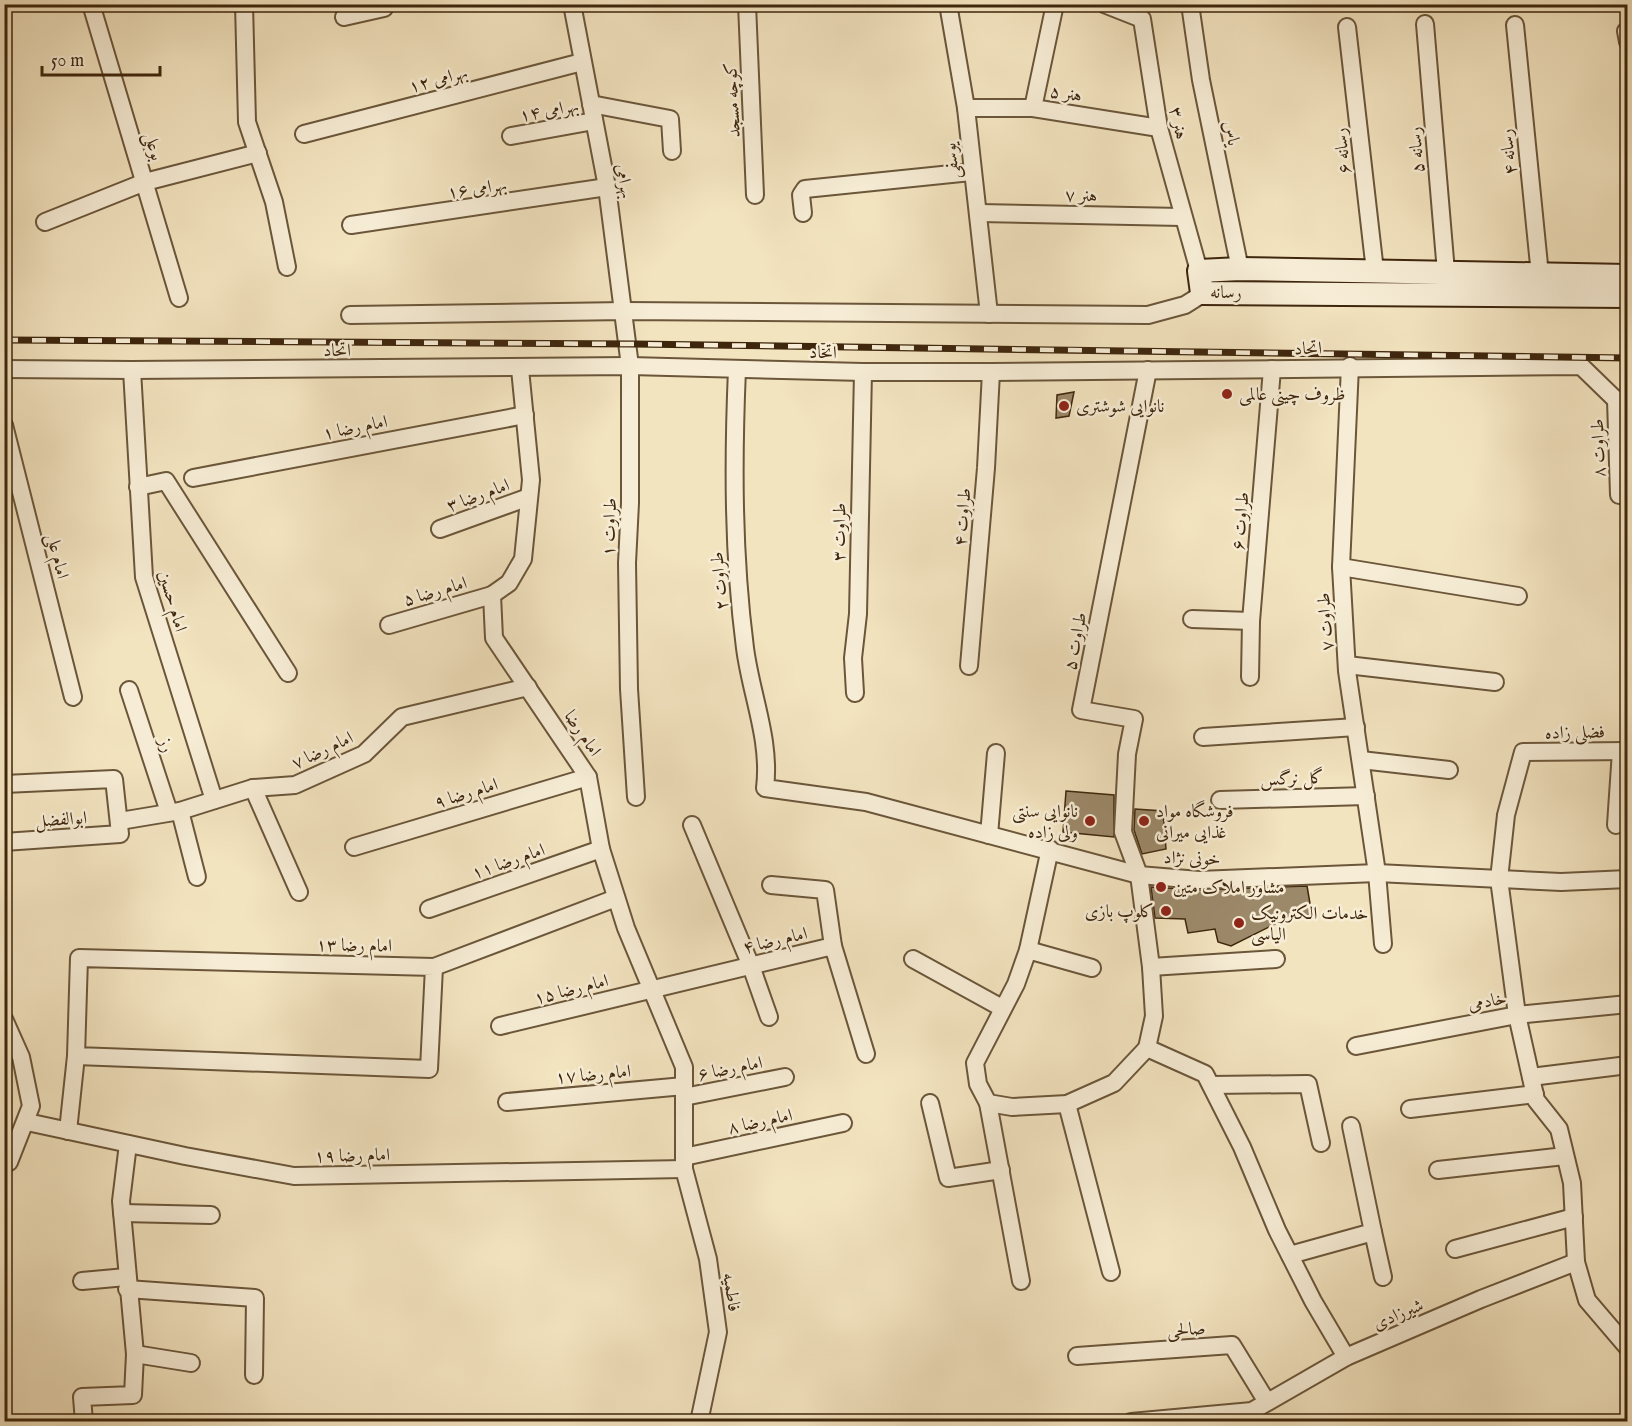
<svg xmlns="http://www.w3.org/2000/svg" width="1632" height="1426" viewBox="0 0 1632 1426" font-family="'IM FELL English',Amiri,serif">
	<rect width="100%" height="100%" fill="#f3e4c0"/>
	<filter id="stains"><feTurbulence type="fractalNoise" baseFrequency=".00333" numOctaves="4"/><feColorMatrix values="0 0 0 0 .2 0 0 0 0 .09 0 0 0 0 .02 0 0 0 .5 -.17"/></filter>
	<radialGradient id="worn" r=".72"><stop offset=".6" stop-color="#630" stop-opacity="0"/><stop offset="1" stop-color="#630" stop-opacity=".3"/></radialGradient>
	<g fill="#9c896a" stroke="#3e260d" stroke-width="1.5">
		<path d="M1074 392 1069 416 1056 418 1057 395Z"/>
		<path d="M1066 791 1114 795V837L1063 832Z"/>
		<path d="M1135 809 1163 811 1166 849 1142 854 1134 830Z"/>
		<path d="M1307 886 1312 915 1276 917 1277 923 1231 946 1218 942 1215 929 1188 933 1185 919 1155 918 1151 887 1199 890Z"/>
	</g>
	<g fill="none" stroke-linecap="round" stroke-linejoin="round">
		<defs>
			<g id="street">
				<path d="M91 4 179 298"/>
				<path d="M244 4 247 122 274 202 287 267"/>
				<path d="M572 4 607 187 630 366V503L627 563 629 689 636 797"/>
				<path d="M747 4 755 195"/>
				<path d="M948 4 966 108 989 314"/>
				<path d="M1104 4 1142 19 1159 128 1199 271"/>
				<path d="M1190 4 1201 80 1240 269"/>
				<path d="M344 17 384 8 385 4"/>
				<path d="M1425 24 1446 272"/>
				<path d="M1515 25 1540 275"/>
				<path d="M1347 27 1375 271"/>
				<path d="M1626 31 1628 42"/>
				<path d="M591 104 670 119 672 151"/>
				<path d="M966 108H1033L1159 128"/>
				<path d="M1033 108 1055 4"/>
				<path d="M304 134 582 62"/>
				<path d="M511 136 594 121"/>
				<path d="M803 213 801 195 805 189 971 172"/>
				<path d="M979 213 1182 217"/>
				<path d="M45 222 145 182 258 153"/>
				<path d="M351 225 607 187"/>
				<path d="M350 315 625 311 1148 315 1185 305 1204 293"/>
				<path d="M1350 366 1341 567 1347 671 1377 873 1383 944"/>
				<path d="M4 369 132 370 630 366 863 372H991L1581 366 1616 400 1628 399"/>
				<path d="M520 369 531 480 523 559 509 583 492 595 494 638 588 777 601 849 626 928 684 1067V1169L708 1259 718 1332 699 1422"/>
				<path d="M737 369C733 463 733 555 745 648 751 695 771 740 765 788L866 802 1139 875 1199 880 1377 873 1561 882 1628 879"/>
				<path d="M132 370 144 577 214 800"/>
				<path d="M1148 370 1081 710 1134 719 1127 754 1123 832 1139 875 1151 967 1154 1016 1147 1048 1205 1074 1242 1147 1277 1230 1313 1301 1346 1357"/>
				<path d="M1616 400 1619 495"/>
				<path d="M4 425 73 697"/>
				<path d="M193 478 525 415"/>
				<path d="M138 487 166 481 288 673"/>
				<path d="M440 529 529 497"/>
				<path d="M1341 567 1518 596"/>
				<path d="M1192 619 1251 621"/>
				<path d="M389 625 492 595"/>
				<path d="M1347 665 1495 682"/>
				<path d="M969 666 986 468 991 372"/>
				<path d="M1250 677 1251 621 1272 369"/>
				<path d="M129 690 169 812"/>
				<path d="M855 693 853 658 858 614 863 372"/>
				<path d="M1203 737 1356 727"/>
				<path d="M1628 751 1523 752 1506 815 1499 879 1517 1015 1536 1100 1559 1129 1572 1183 1576 1262 1587 1300 1628 1348"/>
				<path d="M1361 760 1449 770"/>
				<path d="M4 784 114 779 120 834 4 842"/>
				<path d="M253 788 299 892"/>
				<path d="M1220 800 1366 796"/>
				<path d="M180 811 197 877"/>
				<path d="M120 821 180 811 253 788 295 785 364 754 402 717 528 687"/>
				<path d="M692 825 751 966 769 1017"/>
				<path d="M1616 825 1621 751"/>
				<path d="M989 835 996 753"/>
				<path d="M354 847 588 777"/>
				<path d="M771 885 825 890 833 946"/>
				<path d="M429 909 601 849"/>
				<path d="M1028 950 1050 849"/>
				<path d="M913 959 1002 1008"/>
				<path d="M434 967 429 1069 76 1056 79 958 434 967 616 898"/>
				<path d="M1151 967 1276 959"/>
				<path d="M1092 968 1028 950 1016 984 975 1063 978 1084 988 1103 1012 1107 1067 1104 1114 1083 1147 1048"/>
				<path d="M4 1019 21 1057 31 1106 9 1162 4 1160"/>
				<path d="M500 1026 833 946 866 1054"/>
				<path d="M1356 1046 1517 1015 1628 1004"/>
				<path d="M1531 1077 1628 1065"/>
				<path d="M1211 1085 1308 1084 1321 1143"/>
				<path d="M684 1097 785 1077"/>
				<path d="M507 1102 684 1086"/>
				<path d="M930 1103 948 1178 1001 1170"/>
				<path d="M988 1103 1021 1281"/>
				<path d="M1067 1104 1111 1272"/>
				<path d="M1410 1109 1535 1094"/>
				<path d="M27 1122 185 1156 294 1176 684 1169"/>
				<path d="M68 1131 76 1056"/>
				<path d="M684 1157 843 1123"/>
				<path d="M1438 1170 1565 1156"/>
				<path d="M122 1213 211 1215"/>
				<path d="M1373 1232 1383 1277"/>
				<path d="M1455 1249 1574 1217"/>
				<path d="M1290 1255 1373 1232 1351 1126"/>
				<path d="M82 1281 126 1277"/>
				<path d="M127 1289 255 1298 254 1375"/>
				<path d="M135 1354 191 1363"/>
				<path d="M1077 1356 1232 1345 1267 1402"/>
				<path d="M84 1422 82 1397 133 1395 135 1354 121 1201 128 1144"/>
				<path d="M1131 1422 1252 1411 1346 1357 1481 1299 1576 1262"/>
			</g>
			<path id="secondary" d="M1628 276 1240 269 1199 271 1202 293 1628 296"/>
		</defs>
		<use href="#street" stroke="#6b563a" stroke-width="20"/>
		<use href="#secondary" stroke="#3e260d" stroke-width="26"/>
		<use href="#street" stroke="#f7edd6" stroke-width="16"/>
		<use href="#secondary" stroke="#f7edd6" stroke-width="22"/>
		<defs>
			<path id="rail" d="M4 340 634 344 1628 358"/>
		</defs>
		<use href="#rail" stroke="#3e260d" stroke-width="7"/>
		<use href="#rail" stroke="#f7edd6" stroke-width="4.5" stroke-dasharray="14" stroke-linecap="butt"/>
	</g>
	<g fill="#8f2418" stroke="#f7edd6" stroke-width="2">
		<circle cx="1227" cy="394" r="6"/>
		<circle cx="1064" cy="406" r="6"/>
		<circle cx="1090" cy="821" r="6"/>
		<circle cx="1144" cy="821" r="6"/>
		<circle cx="1161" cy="887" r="6"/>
		<circle cx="1166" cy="911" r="6"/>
		<circle cx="1239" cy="923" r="6"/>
	</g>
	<g text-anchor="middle" stroke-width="5" stroke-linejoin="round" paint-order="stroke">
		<g font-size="18" fill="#3e260d" stroke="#f7edd6">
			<text transform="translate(438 79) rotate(-15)" y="6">بهرامی ۱۲</text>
			<text transform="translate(1066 93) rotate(9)" y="6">هنر ۵</text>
			<text transform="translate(732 100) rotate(-93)" y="6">کوچه مسجد</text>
			<text transform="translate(549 110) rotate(-10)" y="6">بهرامی ۱۴</text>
			<text transform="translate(1179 123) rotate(78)" y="6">هنر ۳</text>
			<text transform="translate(1232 133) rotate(78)" y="6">یاس</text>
			<text transform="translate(154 146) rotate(73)" y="6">بوعلی</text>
			<text transform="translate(1416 150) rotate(-95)" y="6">رسانه ۵</text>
			<text transform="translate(1342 151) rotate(-96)" y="6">رسانه ۶</text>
			<text transform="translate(1508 152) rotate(-96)" y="6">رسانه ۴</text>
			<text transform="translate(951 161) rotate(-96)" y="6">یوسفی</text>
			<text transform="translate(625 181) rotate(80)" y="6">بهرامی</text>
			<text transform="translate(477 188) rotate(-8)" y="6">بهرامی ۱۶</text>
			<text transform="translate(1081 195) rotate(1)" y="6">هنر ۷</text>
			<text transform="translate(1226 292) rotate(1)" y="6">رسانه</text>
			<text transform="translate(1308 348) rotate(-2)" y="6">اتحاد</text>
			<text x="337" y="356">اتحاد</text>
			<text transform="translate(823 352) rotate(1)" y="6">اتحاد</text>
			<text transform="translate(355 427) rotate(-11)" y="6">امام رضا ۱</text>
			<text transform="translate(1598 448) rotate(-92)" y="6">طراوت ۸</text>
			<text transform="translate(478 495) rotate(-20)" y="6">امام رضا ۳</text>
			<text transform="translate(962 517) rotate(-85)" y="6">طراوت ۴</text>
			<text transform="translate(1240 521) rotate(-85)" y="6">طراوت ۶</text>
			<text transform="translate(609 527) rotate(-88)" y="6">طراوت ۱</text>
			<text transform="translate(839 532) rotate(-89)" y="6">طراوت ۳</text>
			<text transform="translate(58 556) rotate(76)" y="6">امام علی</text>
			<text transform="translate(719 581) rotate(-95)" y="6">طراوت ۲</text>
			<text transform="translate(435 591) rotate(-16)" y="6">امام رضا ۵</text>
			<text transform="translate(173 601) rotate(74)" y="6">امام حسین</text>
			<text transform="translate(1325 622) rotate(-94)" y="6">طراوت ۷</text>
			<text transform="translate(1075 641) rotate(-79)" y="6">طراوت ۵</text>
			<text transform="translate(1575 732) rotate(-1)" y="6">فضلی زاده</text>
			<text transform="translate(583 733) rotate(56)" y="6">امام رضا</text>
			<text transform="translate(167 745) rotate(72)" y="6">رز</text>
			<text transform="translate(322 750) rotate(-25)" y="6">امام رضا ۷</text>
			<text transform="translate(1292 778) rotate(-2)" y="6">گل نرگس</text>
			<text transform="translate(466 793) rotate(-17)" y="6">امام رضا ۹</text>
			<text transform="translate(61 819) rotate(-4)" y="6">ابوالفضل</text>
			<text transform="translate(1192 858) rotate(2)" y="6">خونی نژاد</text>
			<text transform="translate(508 861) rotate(-19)" y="6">امام رضا ۱۱</text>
			<text transform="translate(775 940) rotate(-13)" y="6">امام رضا ۴</text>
			<text transform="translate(354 945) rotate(1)" y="6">امام رضا ۱۳</text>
			<text transform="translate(571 989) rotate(-14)" y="6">امام رضا ۱۵</text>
			<text transform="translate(1487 1001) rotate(-11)" y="6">خادمی</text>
			<text transform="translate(730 1068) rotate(-11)" y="6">امام رضا ۶</text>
			<text transform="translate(593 1074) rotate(-5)" y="6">امام رضا ۱۷</text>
			<text transform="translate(760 1121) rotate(-12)" y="6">امام رضا ۸</text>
			<text transform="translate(352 1155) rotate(-1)" y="6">امام رضا ۱۹</text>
			<text transform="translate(732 1292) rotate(82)" y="6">فاطمیه</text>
			<text transform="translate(1398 1314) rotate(-23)" y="6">شیرزادی</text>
			<text transform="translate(1186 1329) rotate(-4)" y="6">صالحی</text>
		</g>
		<g font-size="18" fill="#3e260d" stroke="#f7edd6" text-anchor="start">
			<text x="1239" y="400">ظروف چینی عالمی</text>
			<text x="1076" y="412">نانوایی شوشتری</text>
			<text x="1078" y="817" text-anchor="end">نانوایی سنتی<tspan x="1078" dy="21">ولی زاده</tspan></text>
			<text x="1156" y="817">فروشگاه مواد<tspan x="1156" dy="21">غذایی میرانی</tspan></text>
			<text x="1173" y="893">مشاور املاک متین</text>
			<text x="1154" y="917" text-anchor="end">کلوپ بازی</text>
			<text x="1251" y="919">خدمات الکترونیک<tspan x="1251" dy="21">الیاسی</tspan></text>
		</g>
	</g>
	<rect width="1632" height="1426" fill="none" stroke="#f3e4c0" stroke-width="24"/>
	<rect x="6" y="6" width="1620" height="1414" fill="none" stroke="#3e260d" stroke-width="3"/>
	<rect x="12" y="12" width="1608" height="1402" fill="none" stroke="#3e260d" stroke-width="1.5"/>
	<path d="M42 66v9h118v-9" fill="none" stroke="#3e260d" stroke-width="3"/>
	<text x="51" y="66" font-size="18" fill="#3e260d" stroke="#f7edd6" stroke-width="4.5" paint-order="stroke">50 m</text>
	<rect width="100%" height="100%" filter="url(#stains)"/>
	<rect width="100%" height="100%" fill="url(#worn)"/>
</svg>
